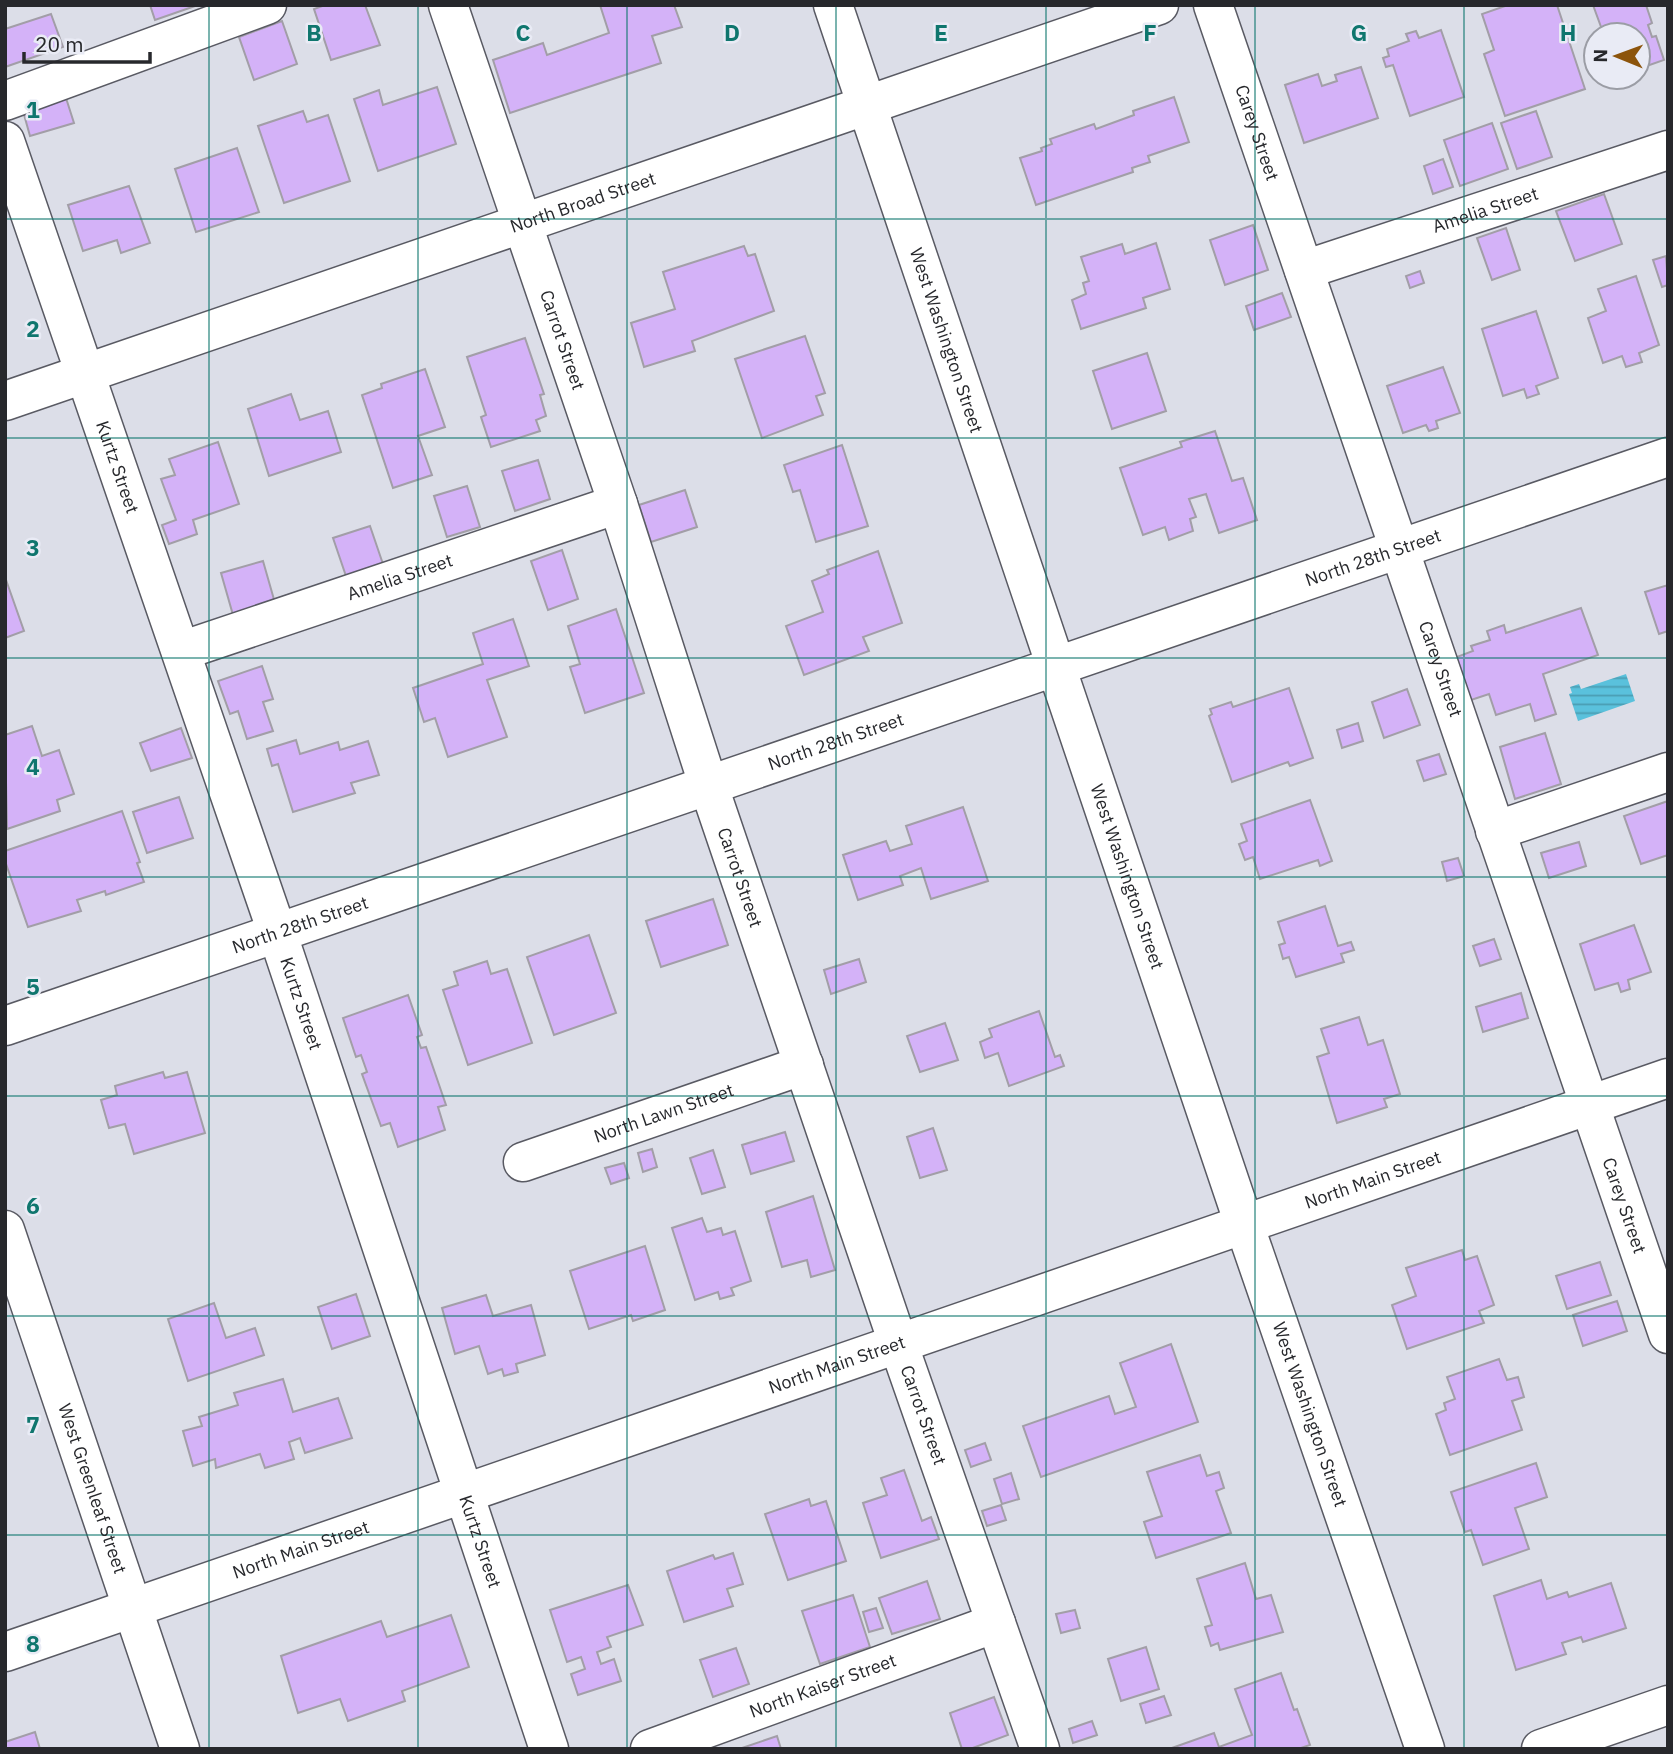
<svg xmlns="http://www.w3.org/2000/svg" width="1673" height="1754" viewBox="0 0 1673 1754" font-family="'IBM Plex Sans',sans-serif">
	<defs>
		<pattern id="water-rules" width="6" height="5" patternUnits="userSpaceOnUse" patternTransform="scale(1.75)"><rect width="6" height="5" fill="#5ac1dc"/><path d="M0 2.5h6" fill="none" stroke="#4a9db3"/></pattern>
	</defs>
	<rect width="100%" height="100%" fill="#dcdee8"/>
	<path fill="url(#water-rules)" d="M1626 674 1635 701 1578 721 1569 694 1572 693 1570 687 1579 684 1581 689Z"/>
	<g fill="#d4b2f8" stroke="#a29ea7" stroke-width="2">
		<path d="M150 5H198L155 20Z"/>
		<path d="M325 5H365L380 45 331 60 314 9Z"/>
		<path d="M600 5H674L682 27 652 36 661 63 510 113 493 60 543 43 547 55 609 33Z"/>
		<path d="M1508 5H1557L1585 89 1505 116 1484 54 1494 50 1482 14Z"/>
		<path d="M1593 5H1646L1652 23 1648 25 1652 37 1656 36 1664 60 1638 69V35H1633L1632 30 1617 35H1604Z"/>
		<path d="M51 14 63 47 5 67V29Z"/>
		<path d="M282 21 297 64 254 80 239 37Z"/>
		<path d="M1441 30 1464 97 1410 116 1393 65 1386 67 1383 58 1389 56 1387 49 1409 41 1406 34 1416 31 1419 38Z"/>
		<path d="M1361 67 1378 118 1304 143 1285 85 1318 74 1322 86 1337 81 1335 75Z"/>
		<path d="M437 87 456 144 378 171 354 99 379 90 383 105Z"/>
		<path d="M1174 97 1189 142 1148 156 1150 162 1132 168 1133 172 1036 205 1020 158 1042 151 1041 148 1052 144 1050 139 1094 124 1096 129 1134 115 1133 111Z"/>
		<path d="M66 98 74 123 30 136 23 111Z"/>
		<path d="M303 111 307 122 328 115 350 181 284 203 258 126Z"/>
		<path d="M1536 111 1552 157 1517 169 1501 123Z"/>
		<path d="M1492 123 1508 169 1460 186 1444 140Z"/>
		<path d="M237 148 259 212 196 232 175 169Z"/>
		<path d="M1443 159 1453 187 1433 194 1424 166Z"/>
		<path d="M129 186 150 243 121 253 117 240 83 251 68 205Z"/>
		<path d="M1604 194 1622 244 1575 261 1556 211Z"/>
		<path d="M1253 225 1268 270 1225 285 1210 240Z"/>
		<path d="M1506 228 1520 270 1492 280 1477 238Z"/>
		<path d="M1156 243 1170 289 1143 298 1146 308 1081 329 1072 300 1086 294 1083 283 1089 281 1081 257 1122 244 1125 254Z"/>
		<path d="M744 246 748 256 755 254 774 311 692 341 695 351 644 367 631 323 675 309 663 272Z"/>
		<path d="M1666 256 1668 285 1662 287 1653 260Z"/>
		<path d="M1420 271 1424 283 1410 288 1406 276Z"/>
		<path d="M1636 276 1659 345 1639 353 1642 362 1626 367 1622 356 1603 363 1588 318 1606 311 1598 289Z"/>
		<path d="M1282 293 1291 317 1254 330 1246 306Z"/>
		<path d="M1536 311 1558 378 1536 386 1539 394 1527 398 1524 389 1503 396 1482 329Z"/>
		<path d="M805 336 825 393 816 396 823 415 762 438 735 359Z"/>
		<path d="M525 338 544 394 540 395 546 416 536 420 540 431 491 447 481 417 486 415 467 357Z"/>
		<path d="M1147 353 1166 411 1112 429 1093 371Z"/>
		<path d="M1443 367 1460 413 1436 421 1438 428 1429 431 1426 425 1403 433 1387 386Z"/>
		<path d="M425 369 445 427 418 436 432 475 393 488 362 395 382 388 381 384Z"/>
		<path d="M291 394 300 420 328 411 341 452 269 476 248 409Z"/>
		<path d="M1215 431 1232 481 1243 478 1257 520 1219 533 1206 494 1189 499 1196 517 1190 519 1193 531 1169 540 1165 527 1143 535 1120 468 1182 447 1180 442Z"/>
		<path d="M218 442 239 504 193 520 197 534 169 544 162 525 176 520 161 479 175 475 169 459Z"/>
		<path d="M842 445 868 526 816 542 800 490 793 492 784 465Z"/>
		<path d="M538 460 550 499 515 511 502 471Z"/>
		<path d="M467 486 480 527 447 537 434 496Z"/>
		<path d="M685 490 697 527 651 542 639 505Z"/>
		<path d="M370 526 384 567 347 579 333 538Z"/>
		<path d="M562 550 578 599 548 610 531 561Z"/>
		<path d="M878 551 902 623 863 637 869 651 804 675 786 626 823 612 812 581 829 574 827 570Z"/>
		<path d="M263 561 275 603 233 615 221 573Z"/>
		<path d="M5 577 24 631 5 638Z"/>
		<path d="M1668 585V631L1659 634 1645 592Z"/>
		<path d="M1581 608 1598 655 1543 674 1556 714 1535 721 1530 704 1496 715 1489 694 1468 701 1454 658 1473 651 1471 646 1490 640 1487 631 1504 625 1506 633Z"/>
		<path d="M616 609 644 693 585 713 570 667 580 664 568 626Z"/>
		<path d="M513 619 529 666 487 680 507 737 448 757 435 718 424 722 413 688 483 664 473 633Z"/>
		<path d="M262 666 273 699 263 702 273 731 247 739 238 711 230 714 218 681Z"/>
		<path d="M1289 688 1313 758 1290 766 1288 762 1232 782 1209 716 1212 714 1210 709 1231 702 1233 707Z"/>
		<path d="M1407 689 1420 725 1384 738 1372 702Z"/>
		<path d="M1358 723 1363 741 1342 748 1337 730Z"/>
		<path d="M32 726 42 756 59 750 74 794 57 800 60 811 7 829 5 735Z"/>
		<path d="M181 728 192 758 151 771 140 743Z"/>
		<path d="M1545 733 1561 784 1515 799 1500 747Z"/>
		<path d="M296 740 300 754 338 742 340 750 368 741 379 775 351 783 355 793 293 812 278 764 272 766 267 749Z"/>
		<path d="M1439 754 1446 774 1424 781 1417 761Z"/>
		<path d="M179 797 193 838 147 853 133 812Z"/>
		<path d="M1310 800 1332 861 1320 866 1318 860 1260 879 1253 857 1245 860 1239 844 1247 841 1241 824Z"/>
		<path d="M1668 801V855L1641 864 1624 816Z"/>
		<path d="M963 807 988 881 931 899 921 868 900 876 903 885 858 900 843 855 886 841 890 851 912 844 906 826Z"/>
		<path d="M122 811 140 862 137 863 144 882 106 895 105 891 77 900 81 911 28 927 5 861V851Z"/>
		<path d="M1579 842 1586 866 1549 878 1541 853Z"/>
		<path d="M1458 858 1464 876 1447 881 1442 862Z"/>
		<path d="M713 899 728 945 661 967 646 921Z"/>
		<path d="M1325 906 1338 946 1351 942 1354 950 1341 954 1344 962 1296 977 1289 957 1283 959 1279 945 1285 943 1278 922Z"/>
		<path d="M1634 925 1651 972 1628 980 1630 989 1621 992 1618 983 1595 990 1580 944Z"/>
		<path d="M589 935 616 1013 554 1035 527 957Z"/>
		<path d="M1494 939 1501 959 1480 966 1473 946Z"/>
		<path d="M859 959 866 982 831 994 824 970Z"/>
		<path d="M487 961 491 974 507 969 532 1043 468 1065 443 990 458 985 454 972Z"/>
		<path d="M1521 993 1528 1018 1483 1032 1476 1007Z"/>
		<path d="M408 995 422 1035 417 1037 421 1048 426 1047 446 1105 438 1107 445 1130 398 1147 390 1123 381 1126 362 1074 367 1072 361 1055 356 1057 343 1018Z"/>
		<path d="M1039 1011 1055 1057 1060 1055 1064 1066 1009 1086 998 1053 985 1058 980 1042 992 1037 989 1029Z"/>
		<path d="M1359 1017 1368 1045 1383 1040 1400 1094 1384 1099 1387 1107 1337 1123 1317 1057 1329 1053 1321 1029Z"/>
		<path d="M945 1023 958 1060 920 1072 907 1036Z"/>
		<path d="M163 1072 165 1078 187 1072 205 1133 134 1154 125 1124 109 1128 101 1100 117 1095 115 1086Z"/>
		<path d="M933 1128 947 1170 920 1178 907 1137Z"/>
		<path d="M785 1132 794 1161 751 1174 742 1145Z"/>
		<path d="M652 1149 657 1167 643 1172 638 1153Z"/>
		<path d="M713 1150 725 1187 702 1194 690 1158Z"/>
		<path d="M624 1163 629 1178 611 1184 605 1168Z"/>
		<path d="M813 1196 835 1270 811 1277 807 1260 782 1267 766 1212Z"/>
		<path d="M702 1218 707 1232 721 1228 723 1235 735 1231 751 1281 731 1288 734 1295 720 1299 718 1292 695 1300 672 1228Z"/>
		<path d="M645 1246 665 1310 633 1321 631 1315 589 1329 570 1271Z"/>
		<path d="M1462 1250 1465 1260 1477 1256 1494 1305 1479 1311 1484 1323 1407 1349 1392 1305 1416 1296 1406 1268Z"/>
		<path d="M1600 1262 1611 1295 1567 1309 1556 1276Z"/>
		<path d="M356 1294 370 1336 332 1349 318 1307Z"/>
		<path d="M486 1295 493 1316 531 1305 545 1355 516 1364 518 1372 504 1376 502 1369 488 1374 479 1346 455 1354 442 1308Z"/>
		<path d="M1617 1301 1627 1331 1583 1346 1573 1315Z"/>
		<path d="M214 1303 226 1338 255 1328 264 1355 188 1381 168 1319Z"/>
		<path d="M1171 1344 1198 1422 1041 1477 1023 1426 1109 1396 1115 1414 1136 1407 1120 1363Z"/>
		<path d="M1499 1359 1507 1380 1518 1377 1524 1397 1512 1401 1522 1430 1450 1455 1436 1414 1446 1410 1444 1403 1455 1399 1447 1377Z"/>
		<path d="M283 1379 293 1412 338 1398 352 1438 305 1453 300 1438 289 1442 294 1459 265 1468 260 1454 216 1468 215 1459 193 1466 183 1431 202 1426 199 1417 238 1405 234 1393Z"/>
		<path d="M985 1443 991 1460 971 1467 965 1450Z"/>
		<path d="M1200 1455 1207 1476 1219 1472 1224 1488 1216 1491 1231 1533 1156 1558 1144 1522 1162 1516 1147 1472Z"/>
		<path d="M1536 1463 1547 1497 1515 1508 1529 1549 1483 1565 1471 1530 1465 1532 1451 1492Z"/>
		<path d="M904 1470 922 1521 931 1517 939 1539 881 1558 863 1503 887 1495 881 1478Z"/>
		<path d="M1011 1473 1019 1499 1002 1504 994 1479Z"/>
		<path d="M809 1499 811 1506 826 1501 846 1561 788 1580 765 1514Z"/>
		<path d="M1001 1505 1006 1520 987 1526 982 1511Z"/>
		<path d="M733 1553 743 1584 727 1589 733 1606 684 1622 667 1571 713 1555 715 1559Z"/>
		<path d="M1245 1563 1256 1599 1271 1595 1283 1632 1220 1650 1218 1643 1211 1646 1205 1627 1212 1625 1197 1579Z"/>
		<path d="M1541 1580 1547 1599 1567 1592 1569 1597 1611 1583 1626 1628 1583 1642 1581 1637 1562 1643 1566 1654 1516 1670 1494 1596Z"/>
		<path d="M927 1581 940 1619 892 1634 879 1598Z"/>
		<path d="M628 1585 643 1625 607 1637 611 1647 597 1652 601 1664 614 1659 621 1681 578 1695 571 1674 585 1669 581 1657 567 1662 550 1610Z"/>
		<path d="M853 1595 870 1647 820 1664 802 1611Z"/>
		<path d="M876 1608 883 1628 869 1632 863 1612Z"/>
		<path d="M1075 1610 1080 1628 1061 1633 1056 1614Z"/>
		<path d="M451 1615 469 1667 402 1691 405 1701 348 1721 340 1699 298 1713 281 1656 381 1621 387 1637Z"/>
		<path d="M1146 1647 1159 1689 1121 1701 1108 1659Z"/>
		<path d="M736 1648 749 1684 713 1697 700 1660Z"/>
		<path d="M1281 1673 1294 1710 1297 1709 1310 1745 1298 1749H1169L1214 1733 1219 1747 1252 1735 1235 1689Z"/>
		<path d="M1164 1696 1171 1715 1146 1723 1140 1704Z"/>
		<path d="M994 1697 1008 1735 970 1749H962L950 1713Z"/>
		<path d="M1092 1721 1097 1735 1073 1743 1069 1729Z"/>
		<path d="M35 1732 40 1749H5V1742Z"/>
		<path d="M777 1736 781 1749H742V1748Z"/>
	</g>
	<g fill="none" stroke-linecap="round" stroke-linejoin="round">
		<defs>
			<g id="minor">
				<path id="s1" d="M448 5 618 504 708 784 898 1343 1040 1749"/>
				<path id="s2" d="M833 5 1244 1224 1425 1749"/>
				<path id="s3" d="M1213 5 1668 1334"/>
				<path d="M5 101 267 5"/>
				<path id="s4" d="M5 141 277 932 549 1749"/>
				<path id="s5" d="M1304 270 1668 150"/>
				<path id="s6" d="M5 401 1159 5"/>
				<path id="s7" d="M181 651 618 504"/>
				<path d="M1495 831 1668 772"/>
				<path id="s8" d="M5 1026 1668 457"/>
				<path id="s9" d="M523 1162 804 1065"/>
				<path id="s10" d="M5 1230 180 1749"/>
				<path id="s11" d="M5 1652 1668 1078"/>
				<path id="s12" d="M650 1749 996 1623"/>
				<path d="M1541 1749 1668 1705"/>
			</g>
		</defs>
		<use href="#minor" stroke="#595a63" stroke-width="41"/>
		<use href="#minor" stroke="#fff" stroke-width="38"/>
	</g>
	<path fill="none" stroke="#0f766e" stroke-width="2" stroke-opacity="0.55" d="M209 5V1749M418 5V1749M627 5V1749M836 5V1749M1046 5V1749M1255 5V1749M1464 5V1749M5 219H1668M5 438H1668M5 658H1668M5 877H1668M5 1096H1668M5 1316H1668M5 1535H1668"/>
	<g text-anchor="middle" stroke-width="5" stroke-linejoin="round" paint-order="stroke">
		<g font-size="18" fill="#27282c" stroke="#e9ebf5">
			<text dy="6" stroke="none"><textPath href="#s3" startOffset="135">Carey Street</textPath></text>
			<text dy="6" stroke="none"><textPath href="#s6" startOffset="611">North Broad Street</textPath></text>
			<text dy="6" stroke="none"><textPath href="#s5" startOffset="191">Amelia Street</textPath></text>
			<text dy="6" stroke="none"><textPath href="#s1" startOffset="354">Carrot Street</textPath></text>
			<text dy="6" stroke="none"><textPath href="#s2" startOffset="354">West Washington Street</textPath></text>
			<text dy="6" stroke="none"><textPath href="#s4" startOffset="345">Kurtz Street</textPath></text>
			<text dy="6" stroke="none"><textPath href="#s8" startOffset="1446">North 28th Street</textPath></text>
			<text dy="6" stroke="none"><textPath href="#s7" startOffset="231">Amelia Street</textPath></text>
			<text dy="6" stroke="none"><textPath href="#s3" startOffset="702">Carey Street</textPath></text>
			<text dy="6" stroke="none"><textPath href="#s8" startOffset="878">North 28th Street</textPath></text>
			<text dy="6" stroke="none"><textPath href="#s2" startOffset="920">West Washington Street</textPath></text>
			<text dy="6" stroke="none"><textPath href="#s1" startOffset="920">Carrot Street</textPath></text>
			<text dy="6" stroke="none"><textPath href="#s8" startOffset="312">North 28th Street</textPath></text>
			<text dy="6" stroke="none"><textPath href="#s4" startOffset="912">Kurtz Street</textPath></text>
			<text dy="6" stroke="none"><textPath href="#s9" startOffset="149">North Lawn Street</textPath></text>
			<text dy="6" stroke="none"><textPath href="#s11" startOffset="1447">North Main Street</textPath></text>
			<text dy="6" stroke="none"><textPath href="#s3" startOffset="1269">Carey Street</textPath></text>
			<text dy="6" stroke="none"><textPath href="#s11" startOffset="880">North Main Street</textPath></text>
			<text dy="6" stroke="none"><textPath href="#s2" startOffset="1488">West Washington Street</textPath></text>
			<text dy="6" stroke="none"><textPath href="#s1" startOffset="1488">Carrot Street</textPath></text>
			<text dy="6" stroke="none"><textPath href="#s10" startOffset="273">West Greenleaf Street</textPath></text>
			<text dy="6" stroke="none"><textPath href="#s4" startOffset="1479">Kurtz Street</textPath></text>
			<text dy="6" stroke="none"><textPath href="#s11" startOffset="313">North Main Street</textPath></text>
			<text dy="6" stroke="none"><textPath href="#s12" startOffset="184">North Kaiser Street</textPath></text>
		</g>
	</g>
	<g font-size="23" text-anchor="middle" font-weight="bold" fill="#0f766e" stroke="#e9ebf5" stroke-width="5" stroke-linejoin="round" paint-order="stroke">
		<text x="314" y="41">B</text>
		<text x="523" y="41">C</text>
		<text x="732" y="41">D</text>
		<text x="941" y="41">E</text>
		<text x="1150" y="41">F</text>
		<text x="1359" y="41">G</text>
		<text x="1568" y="41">H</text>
		<text x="33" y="118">1</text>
		<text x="33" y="337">2</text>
		<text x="33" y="556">3</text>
		<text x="33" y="775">4</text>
		<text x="33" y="995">5</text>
		<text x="33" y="1214">6</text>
		<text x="33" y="1433">7</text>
		<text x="33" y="1652">8</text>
	</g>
	<rect width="1673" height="1754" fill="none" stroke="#27282c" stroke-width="14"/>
	<g transform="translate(1617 56) rotate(271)"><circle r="33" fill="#e9ebf5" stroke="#9b9da5" stroke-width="2"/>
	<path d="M0-5L12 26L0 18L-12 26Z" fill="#8c540b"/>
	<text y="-10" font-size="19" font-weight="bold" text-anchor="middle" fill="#27282c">N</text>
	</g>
	<path d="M24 52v10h126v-10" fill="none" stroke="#27282c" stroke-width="3.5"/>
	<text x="35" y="52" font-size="21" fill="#27282c" stroke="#e9ebf5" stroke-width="5" paint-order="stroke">20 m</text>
</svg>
